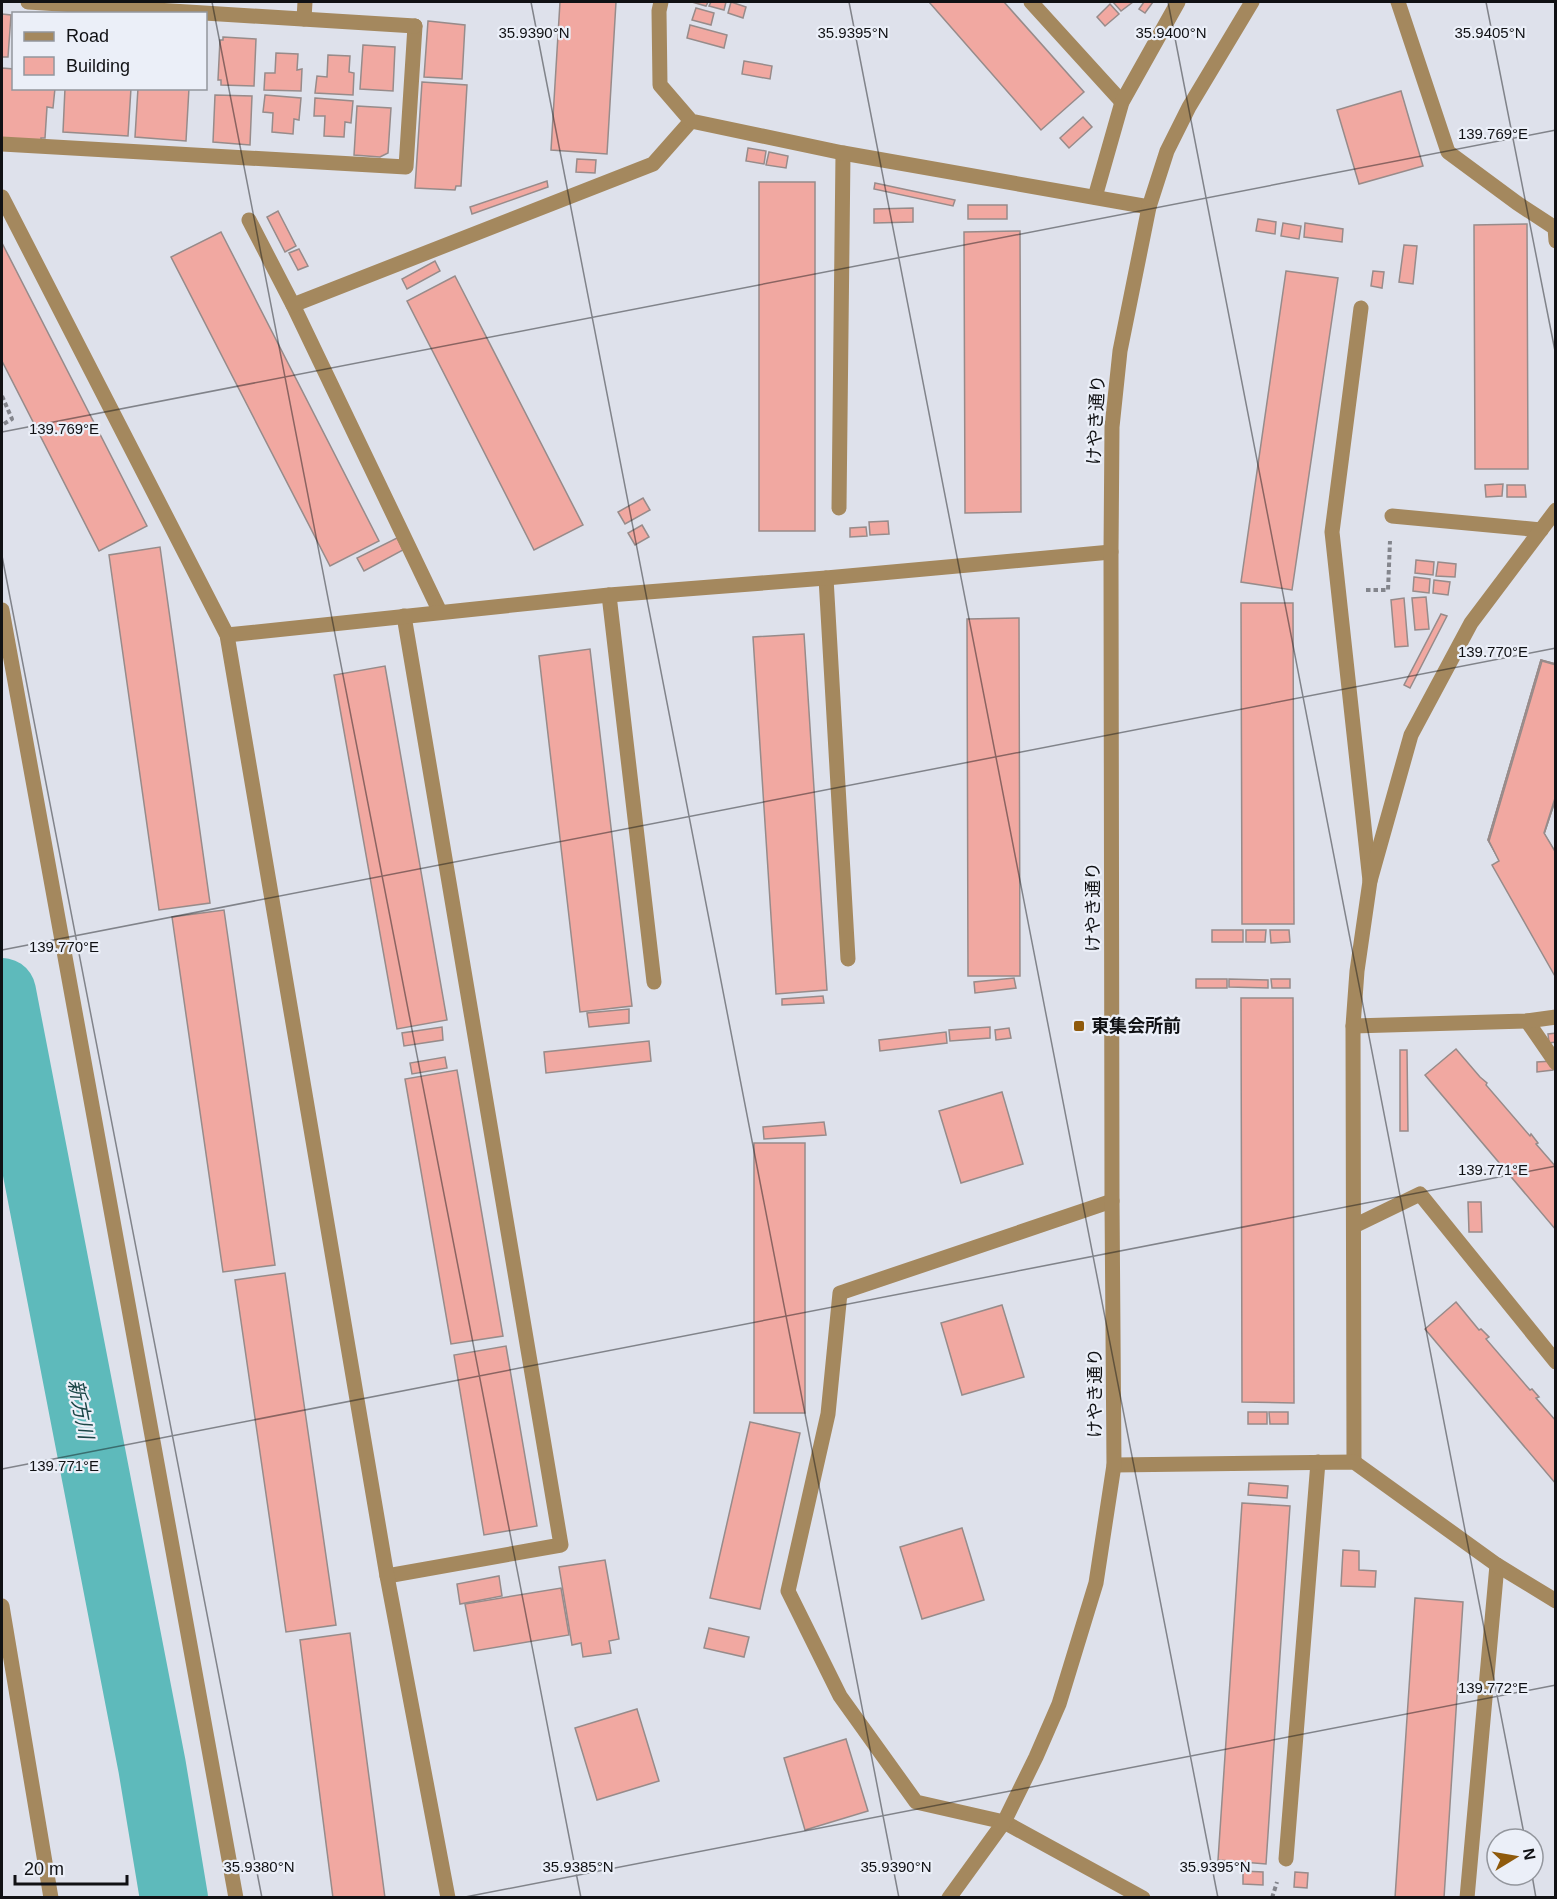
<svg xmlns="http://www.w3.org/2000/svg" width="1557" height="1899" viewBox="0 0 1557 1899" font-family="Helvetica,'Noto Sans JP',sans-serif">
	<rect width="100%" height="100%" fill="#dee1eb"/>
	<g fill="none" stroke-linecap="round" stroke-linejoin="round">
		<path stroke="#5ebabb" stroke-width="68" d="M2 992 152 1766 174 1898"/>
	</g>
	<g fill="#f1a8a1" stroke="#978b8a" stroke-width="1.5">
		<path d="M560 2H616L607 154 551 150Z"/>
		<path d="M692 2H708L706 6Z"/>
		<path d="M711 2H726L724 10 709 6Z"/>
		<path d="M731 2 746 7 743 18 728 13Z"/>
		<path d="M929 2H1004L1084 92 1041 130Z"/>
		<path d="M1113 2H1133L1121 11Z"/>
		<path d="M1144 2H1153L1145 13 1139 9Z"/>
		<path d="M1110 4 1119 14 1105 26 1097 17Z"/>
		<path d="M696 8 714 13 711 25 692 20Z"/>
		<path d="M2 14 11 15 8 57H2Z"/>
		<path d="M428 21 465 25 462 79 424 77Z"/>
		<path d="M690 25 727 35 724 48 687 38Z"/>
		<path d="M223 37 256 39 254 86 221 85V80H218L220 40H223Z"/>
		<path d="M363 45 395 47 393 91 360 89Z"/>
		<path d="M276 53 298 54 297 70 302 69 301 91 264 90 265 73H275Z"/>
		<path d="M328 55 350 56 349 72 354 73 353 95 315 93 317 76 327 77Z"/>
		<path d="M744 61 772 66 770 79 742 74Z"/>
		<path d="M2 68 14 69V88H55L53 108 47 107 45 138H41V141L2 138Z"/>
		<path d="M422 82 467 85 461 186H456L455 190 415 188Z"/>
		<path d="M65 88H131L128 136 63 132Z"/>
		<path d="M138 88H189L186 141 135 137Z"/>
		<path d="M1401 91 1423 166 1359 184 1337 110Z"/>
		<path d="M215 95 252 96 250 145 213 142Z"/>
		<path d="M265 95 301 98 299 120 294 119 293 134 272 132 273 113 263 112Z"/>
		<path d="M315 98 353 101 351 123 345 122 344 137 324 136 325 116H314Z"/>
		<path d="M357 106 391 108 388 153 380 157 354 155Z"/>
		<path d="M1083 117 1092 127 1069 148 1060 138Z"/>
		<path d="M748 148 766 151 764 164 746 161Z"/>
		<path d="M769 152 788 156 786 168 766 165Z"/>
		<path d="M577 159 596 160 595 173 576 172Z"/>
		<path d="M547 181 548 187 472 214 470 207Z"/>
		<rect x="759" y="182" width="56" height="349"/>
		<path d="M875 183 955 200 953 206 874 189Z"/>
		<rect x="968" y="205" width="39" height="14"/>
		<path d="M913 208V222L874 223V209Z"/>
		<path d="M278 211 296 246 285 252 267 217Z"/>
		<path d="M1258 219 1276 222 1275 234 1256 231Z"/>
		<path d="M1283 223 1301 226 1299 239 1281 236Z"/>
		<path d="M1305 223 1343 229 1342 242 1304 237Z"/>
		<path d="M1527 224 1528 469H1475L1474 225Z"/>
		<path d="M1020 231 1021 512 965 513 964 232Z"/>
		<path d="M221 232 379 541 330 566 171 257Z"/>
		<path d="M2 243 147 526 99 551 2 361Z"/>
		<path d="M1404 245 1417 246 1413 284 1399 282Z"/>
		<path d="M299 249 308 266 298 270 289 253Z"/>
		<path d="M435 261 440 271 407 289 402 279Z"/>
		<path d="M1286 271 1338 278 1292 590 1241 582Z"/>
		<path d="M1373 271 1384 272 1382 288 1371 286Z"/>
		<path d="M455 276 583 525 534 550 407 301Z"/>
		<path d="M1503 484 1502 496 1486 497 1485 485Z"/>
		<path d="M1507 485H1525L1526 497H1507Z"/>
		<path d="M643 498 650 510 625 524 618 512Z"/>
		<path d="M888 521 889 534 870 535 869 522Z"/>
		<path d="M642 525 649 537 635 545 628 533Z"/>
		<path d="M866 527 867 536 850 537V528Z"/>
		<path d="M397 538 403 550 364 571 357 558Z"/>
		<path d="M160 547 210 903 159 910 109 555Z"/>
		<path d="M1416 560 1434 562 1433 575 1415 573Z"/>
		<path d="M1438 562 1456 564 1455 577 1436 576Z"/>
		<path d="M1414 577 1430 579 1429 593 1413 591Z"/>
		<path d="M1434 580 1450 582 1448 595 1433 593Z"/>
		<path d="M1426 597 1429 629 1415 630 1412 598Z"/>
		<path d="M1404 598 1408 646 1395 647 1391 600Z"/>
		<path d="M1241 603H1293L1294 924H1242Z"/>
		<path d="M1441 614 1447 616 1410 688 1404 685Z"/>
		<path d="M1019 618 1020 976H968L967 619Z"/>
		<path d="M804 634 827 990 776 994 753 637Z"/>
		<path d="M590 649 632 1006 580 1012 539 656Z"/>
		<path d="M1541 660 1556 664V798L1544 834 1556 854V961L1488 840Z"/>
		<path d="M1541 660 1556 664V798L1544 834 1556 854V961L1488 840Z"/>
		<path d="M1542 661 1556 665V795L1544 833 1556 853V978L1492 865 1499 861 1489 841Z"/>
		<path d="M385 666 447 1020 397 1029 334 675Z"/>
		<path d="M224 910 275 1265 223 1272 172 917Z"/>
		<rect x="1212" y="930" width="31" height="12"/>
		<path d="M1246 930H1266L1265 942H1246Z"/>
		<path d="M1270 930H1289L1290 942 1271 943Z"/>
		<path d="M1014 978 1016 988 975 993 974 982Z"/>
		<rect x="1196" y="979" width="31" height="9"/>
		<path d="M1229 979 1268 980V988L1229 987Z"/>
		<path d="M1271 979H1290V988H1272Z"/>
		<path d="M823 996 824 1003 782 1005V999Z"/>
		<path d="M1241 998H1293L1294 1403 1242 1402Z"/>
		<path d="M629 1009V1023L589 1027 587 1013Z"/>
		<path d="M442 1027 443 1040 404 1046 402 1033Z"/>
		<path d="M990 1027V1038L950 1041 949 1030Z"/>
		<path d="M1009 1028 1011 1038 996 1040 995 1030Z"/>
		<path d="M946 1032 947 1043 880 1051 879 1040Z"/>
		<path d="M1556 1033V1042L1549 1043 1548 1034Z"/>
		<path d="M649 1041 651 1061 546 1073 544 1052Z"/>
		<path d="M1456 1049 1480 1077 1487 1083 1486 1085 1530 1136 1531 1134 1538 1143 1536 1144 1556 1167V1230L1425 1075Z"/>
		<path d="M1400 1050H1407L1408 1131H1400Z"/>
		<path d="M445 1057 447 1068 412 1074 410 1063Z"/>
		<path d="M1553 1061V1070L1537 1072V1062Z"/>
		<path d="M457 1070 503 1336 451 1344 405 1079Z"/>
		<path d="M1002 1092 1023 1164 961 1183 939 1111Z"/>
		<path d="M824 1122 826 1135 764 1139 763 1127Z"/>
		<rect x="754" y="1143" width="51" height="270"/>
		<path d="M1468 1202H1481L1482 1232H1469Z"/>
		<path d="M285 1273 336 1625 286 1632 235 1280Z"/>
		<path d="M1456 1302 1479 1330 1481 1329 1489 1337 1486 1339 1530 1390 1532 1389 1539 1397 1536 1398 1556 1421V1484L1425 1329Z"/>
		<path d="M1002 1305 1024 1377 962 1395 941 1323Z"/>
		<path d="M506 1346 537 1526 484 1535 454 1355Z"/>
		<rect x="1248" y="1412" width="19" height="12"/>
		<path d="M1269 1412H1288V1424H1270Z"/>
		<path d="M750 1422 800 1433 760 1609 710 1598Z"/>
		<path d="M1249 1483 1288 1486 1287 1498 1248 1495Z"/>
		<path d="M1242 1503 1290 1506 1266 1864 1218 1860Z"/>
		<path d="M962 1528 984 1600 922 1619 900 1547Z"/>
		<path d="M1343 1550 1359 1551V1570L1376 1571 1375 1587 1341 1586Z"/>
		<path d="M605 1560 619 1639 609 1641 611 1653 583 1657 581 1643 572 1645 559 1567Z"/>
		<path d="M499 1576 502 1596 460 1604 457 1584Z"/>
		<path d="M561 1588 569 1635 474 1651 465 1604Z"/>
		<path d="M1415 1598 1463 1602 1444 1898H1395Z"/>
		<path d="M709 1628 749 1637 744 1657 704 1648Z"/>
		<path d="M350 1633 385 1898H333L300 1640Z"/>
		<path d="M637 1709 659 1781 597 1800 575 1728Z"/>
		<path d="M846 1739 868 1811 805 1830 784 1758Z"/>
		<path d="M1243 1871 1263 1872V1885L1243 1884Z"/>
		<path d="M1295 1872 1308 1873 1307 1888 1294 1887Z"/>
	</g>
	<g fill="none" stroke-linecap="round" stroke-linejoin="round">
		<g stroke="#83858c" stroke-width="4" stroke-dasharray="4.5 3" stroke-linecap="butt">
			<path d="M2 396 12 419 2 425"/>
			<path d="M1366 590H1388L1390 541"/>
			<path d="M1272 1898 1277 1882"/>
		</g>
		<g stroke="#a4885e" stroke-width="15">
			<path d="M1031 2 1122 102"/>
			<path d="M1398 2 1448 152 1517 203 1555 228 1556 241"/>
			<path d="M2 144 406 167 415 26"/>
			<path d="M1095 197 1122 102 1178 2"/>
			<path d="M249 220 293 305 440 612"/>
			<path d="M293 305 653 164 691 121"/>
			<path d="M1361 308 1332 532 1370 881"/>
			<path d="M839 508 843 153"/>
			<path d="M1392 516 1541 530"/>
			<path d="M826 578 848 959"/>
			<path d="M609 595 654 982"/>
			<path d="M1527 1021 1556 1063"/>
			<path d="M1353 1026 1527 1021 1556 1017"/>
			<path d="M1354 1226 1420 1194 1556 1362"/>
			<path d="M387 1576 561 1545 404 616"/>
			<path d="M1004 1822 916 1802 840 1696 788 1591 828 1414 840 1293 1112 1201"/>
			<path d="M1286 1859 1318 1462"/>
			<path d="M1467 1898 1497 1565"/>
		</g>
		<g stroke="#a4885e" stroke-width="15">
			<path d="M28 2 415 26"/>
			<path d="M661 2 659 11 660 85 691 121 843 153 1149 207"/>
			<path d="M304 19 305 2"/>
			<path d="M2 197 227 635 387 1576 448 1898"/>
			<path d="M2 610 236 1898"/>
			<path d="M227 635 609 595 826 578 1111 552"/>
			<path d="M1354 1462 1353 1026 1357 971 1370 881 1411 735 1471 623 1556 510"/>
			<path d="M1114 1465 1354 1462 1497 1565 1556 1601"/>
			<path d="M2 1606 51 1898"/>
		</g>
		<g stroke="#a4885e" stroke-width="15">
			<path d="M1004 1822 1143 1898"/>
			<path d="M949 1898 1004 1822 1036 1757 1059 1704 1096 1583 1114 1465 1112 1201 1111 552 1112 427 1120 351 1149 207 1167 151 1189 107 1252 2"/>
		</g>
	</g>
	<path fill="none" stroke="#101114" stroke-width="1.5" stroke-opacity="0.45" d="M212 2 581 1898M531 2 899 1898M849 2 1218 1898M1168 2 1525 1839M1486 2 1556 356M2 432 1556 130M2 556 262 1898M2 950 1556 648M2 1469 1556 1166M1532 1875 1536 1898M460 1898 1556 1685"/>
	<rect fill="#8f5a0c" stroke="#ebeff8" stroke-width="2" x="1073" y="1020" width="12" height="12" rx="3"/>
	<g text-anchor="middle" stroke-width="4.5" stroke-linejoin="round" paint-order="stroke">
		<g font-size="18" fill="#101114" stroke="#ebeff8">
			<text transform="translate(1096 420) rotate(-87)" y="6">けやき通り</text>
			<text transform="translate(1093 907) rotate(-90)" y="6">けやき通り</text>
			<text transform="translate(1095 1393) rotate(-90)" y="6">けやき通り</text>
		</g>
		<g font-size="18" font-weight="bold" fill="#101114" stroke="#ebeff8" text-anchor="start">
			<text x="1091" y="1032">東集会所前</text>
		</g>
		<g font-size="20" font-style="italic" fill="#1a4546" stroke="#ebeff8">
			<text transform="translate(81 1409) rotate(79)" y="7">新方川</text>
		</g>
	</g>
	<g font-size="15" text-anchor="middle" fill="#101114" stroke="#ebeff8" stroke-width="4.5" stroke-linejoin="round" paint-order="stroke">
		<text x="534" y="38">35.9390°N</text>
		<text x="853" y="38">35.9395°N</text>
		<text x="1171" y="38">35.9400°N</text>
		<text x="1490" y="38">35.9405°N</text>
		<text x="1493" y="139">139.769°E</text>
		<text x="64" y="434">139.769°E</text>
		<text x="1493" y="657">139.770°E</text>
		<text x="64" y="952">139.770°E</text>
		<text x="1493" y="1175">139.771°E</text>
		<text x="64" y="1471">139.771°E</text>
		<text x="1493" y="1693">139.772°E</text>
		<text x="259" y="1872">35.9380°N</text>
		<text x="578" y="1872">35.9385°N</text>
		<text x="896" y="1872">35.9390°N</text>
		<text x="1215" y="1872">35.9395°N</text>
	</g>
	<rect width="1557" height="1899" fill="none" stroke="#101114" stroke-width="6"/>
	<rect x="12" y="12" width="195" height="78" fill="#ebeff8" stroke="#93969d" stroke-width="1.5"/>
	<rect x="24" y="32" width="30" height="9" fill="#a4885e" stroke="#93969d" stroke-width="1.5"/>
	<text x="66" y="42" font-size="18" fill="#101114">Road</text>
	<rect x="24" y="57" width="30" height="18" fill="#f1a8a1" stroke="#93969d" stroke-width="1.5"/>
	<text x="66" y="72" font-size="18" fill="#101114">Building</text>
	<g transform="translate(1515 1857) rotate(79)"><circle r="28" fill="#ebeff8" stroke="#93969d" stroke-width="1.5"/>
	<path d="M0-4.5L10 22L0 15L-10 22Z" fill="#8f5a0c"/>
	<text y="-9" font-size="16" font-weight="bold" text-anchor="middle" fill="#101114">N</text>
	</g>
	<path d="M15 1875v9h112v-9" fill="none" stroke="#101114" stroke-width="3"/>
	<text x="24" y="1875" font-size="18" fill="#101114" stroke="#ebeff8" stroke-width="4.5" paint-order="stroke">20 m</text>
</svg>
